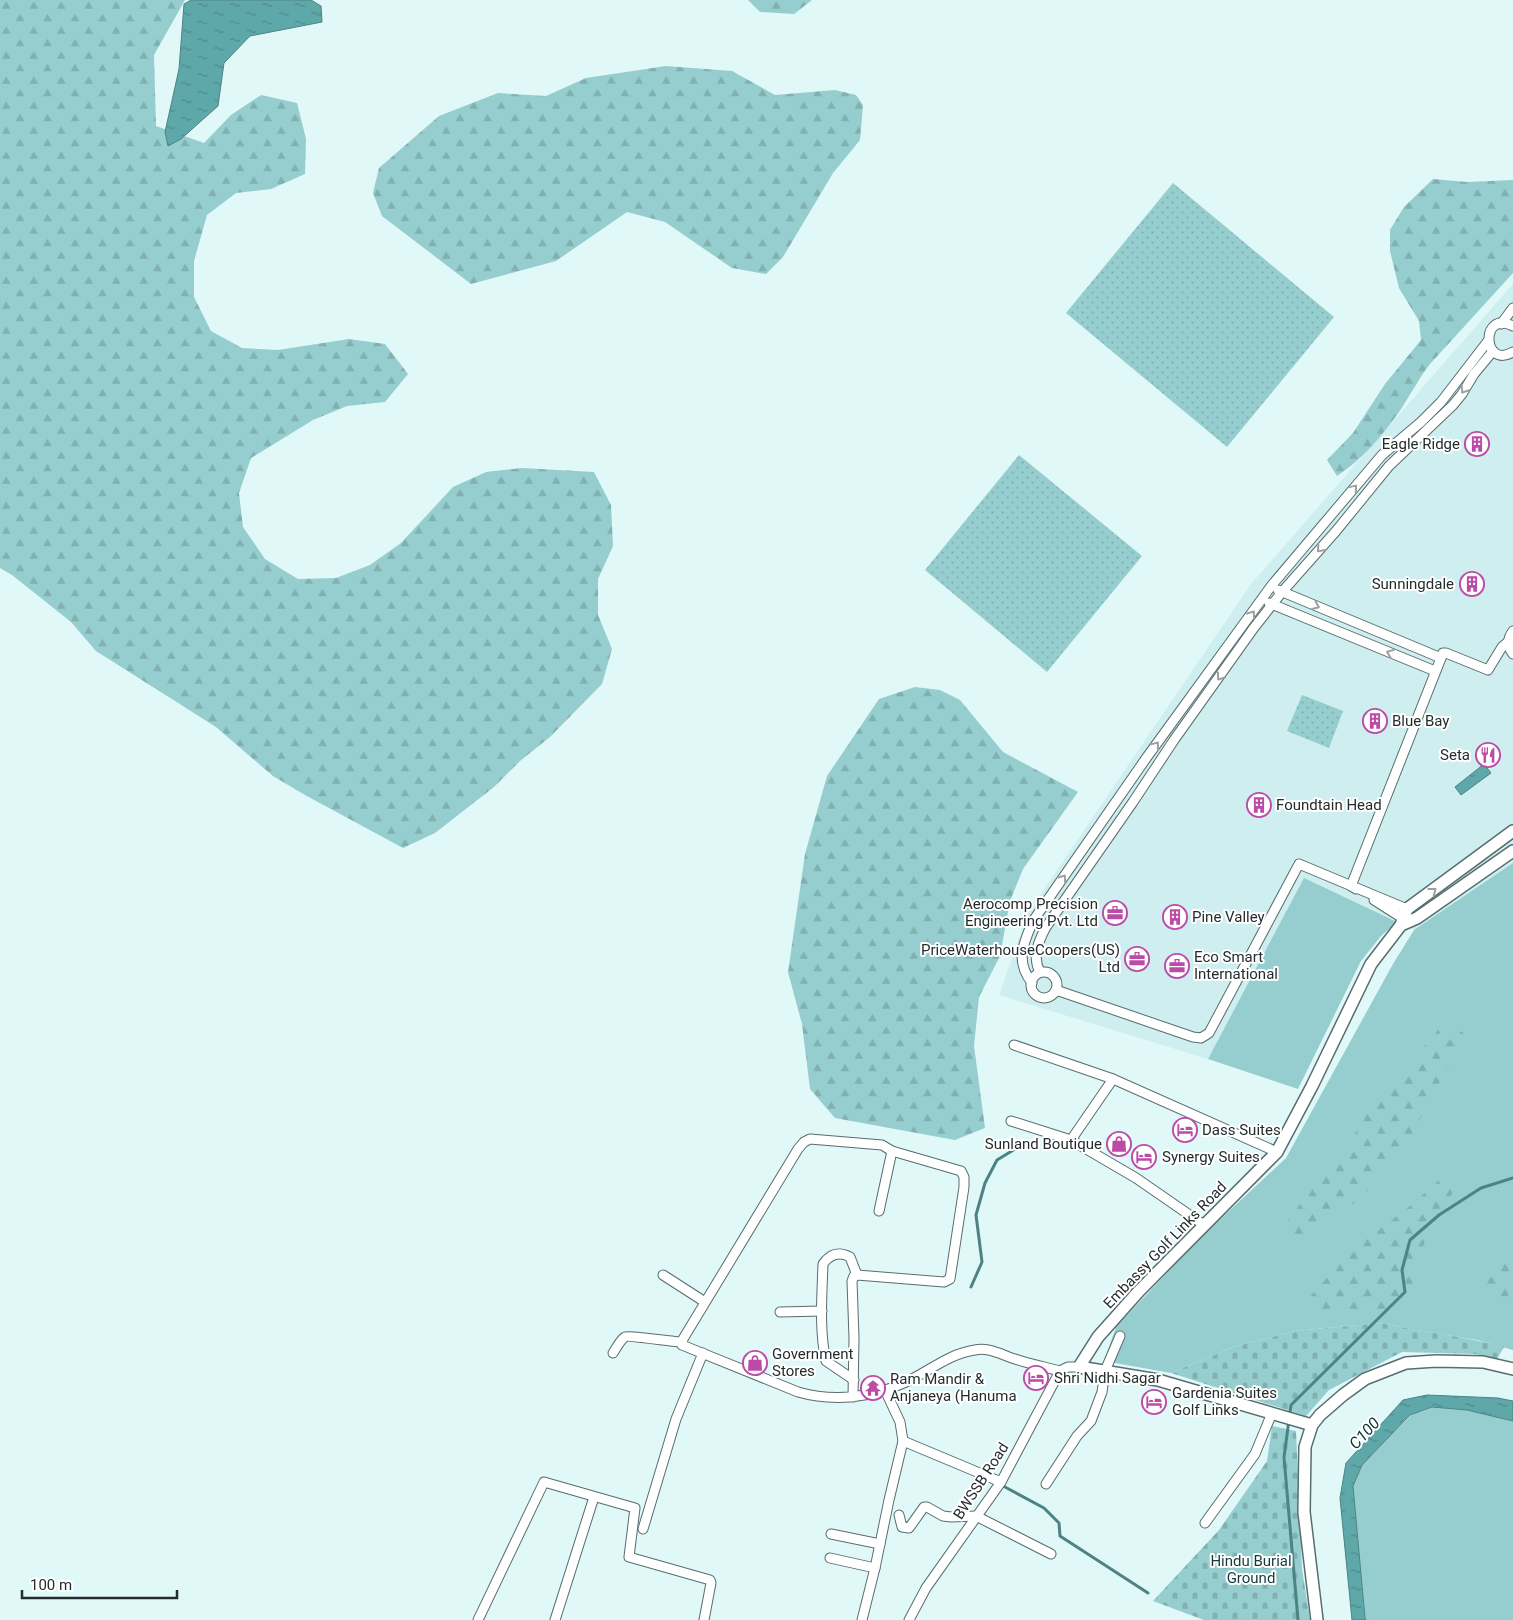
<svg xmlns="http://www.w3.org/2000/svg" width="1513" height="1620" viewBox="0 0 1513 1620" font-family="Roboto,sans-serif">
	<defs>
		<pattern id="forest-firs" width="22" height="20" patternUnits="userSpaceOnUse" patternTransform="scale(1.25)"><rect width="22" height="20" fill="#96cdce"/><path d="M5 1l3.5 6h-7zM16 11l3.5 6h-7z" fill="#81b0b1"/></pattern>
		<pattern id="cemetery-stones" width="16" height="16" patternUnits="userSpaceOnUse" patternTransform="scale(1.25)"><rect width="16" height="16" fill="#96cdce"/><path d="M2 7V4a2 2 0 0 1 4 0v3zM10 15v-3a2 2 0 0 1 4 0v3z" fill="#81b0b1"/></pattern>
		<pattern id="garden-dots" width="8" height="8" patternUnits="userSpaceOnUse" patternTransform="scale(1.25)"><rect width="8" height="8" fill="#96cdce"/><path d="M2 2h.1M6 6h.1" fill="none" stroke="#81b0b1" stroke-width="1.8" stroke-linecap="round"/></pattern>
		<pattern id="water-ripples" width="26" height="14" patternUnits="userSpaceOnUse" patternTransform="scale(1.25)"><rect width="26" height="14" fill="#5fa8aa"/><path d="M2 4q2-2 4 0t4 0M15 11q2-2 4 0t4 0" fill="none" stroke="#4e898b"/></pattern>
	</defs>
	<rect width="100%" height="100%" fill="#e1f8f8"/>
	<path fill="#ceeeef" d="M1513 284V863L1414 930 1304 879 1208 1059 999 995 1028 913 1251 584Z"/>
	<g fill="#96cdce">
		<path d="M1513 863V1350L1477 1340 1410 1329 1381 1323 1295 1331 1233 1347 1171 1373 1104 1361 1116 1327 1198 1240 1286 1158 1393 964 1414 930Z"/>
		<path d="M1304 878 1397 922 1381 936 1361 961 1298 1089 1208 1059Z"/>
		<path d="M1433 1407 1467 1410 1513 1421V1620H1366L1365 1618 1353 1486 1362 1465 1411 1415Z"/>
	</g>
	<g fill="url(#forest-firs)">
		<path d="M0 0H185L154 55 156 126 204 143 231 115 261 95 297 103 306 139 305 174 271 189 236 193 207 215 194 261V297L211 331 242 348 278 350 349 339 385 344 408 374 385 402 347 406 313 420 251 458 239 493 243 527 265 559 298 579 336 578 370 565 401 543 453 487 486 472 522 468 594 472 611 505 613 546 598 579V615L612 649 602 684 550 737 520 761 494 787 435 833 403 848 305 795 273 776 216 727 96 651 71 622 12 575 0 568Z"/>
		<path d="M748 0H812L794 14 760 12Z"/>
		<path d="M666 66 732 71 775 95 835 90 856 95 863 105 860 140 833 173 783 257 766 274 732 268 665 222 627 212 556 261 471 284 382 216 373 193 379 168 439 116 498 93 546 96 586 78Z"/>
		<path d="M1433 179 1467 182 1513 180V273L1430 364C1419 378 1411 394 1401 409 1383 435 1363 459 1337 476L1327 460 1353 433 1385 384 1421 340 1419 321 1399 288 1390 251V230L1404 207Z"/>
		<path d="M915 687 940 690 960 700 1003 752 1078 792 1023 869 1010 901 1000 956 979 997 974 1046 985 1128 955 1140 835 1118 810 1089 802 1024 788 972 805 854 827 776 879 699Z"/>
		<path d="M1455 1025 1470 1040 1455 1054 1399 1158 1357 1201 1306 1238 1292 1236 1288 1219 1342 1154 1379 1095 1408 1065 1439 1029Z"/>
		<path d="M1445 1175 1455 1189 1427 1236 1418 1261 1411 1291 1391 1314H1321L1301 1311 1308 1299 1332 1272 1363 1242 1410 1206Z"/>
		<path d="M1513 1247V1291L1500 1303 1486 1301 1484 1276Z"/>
	</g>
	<g fill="url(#cemetery-stones)">
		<path d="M1381 1323C1422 1332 1464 1336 1504 1347L1497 1359 1475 1354 1402 1352 1329 1390 1306 1416 1171 1373 1233 1347 1295 1331Z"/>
		<path d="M1272 1426 1296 1431 1302 1569 1310 1620H1204L1153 1601 1219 1530 1267 1461Z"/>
	</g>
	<g fill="url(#garden-dots)">
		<path d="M1173 183 1334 317 1227 447 1066 313Z"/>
		<path d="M1019 455 1142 556 1047 672 925 570Z"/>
		<path d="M1302 695 1343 711 1329 748 1287 731Z"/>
	</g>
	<g fill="url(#water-ripples)" stroke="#4d8384">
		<path d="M191 0H311L321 6 322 22 250 36 224 63 218 106 181 139 168 146 165 132 179 69 184 4Z"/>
		<path d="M1484 764 1491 773 1461 795 1455 787Z"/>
		<path d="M1427 1395 1498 1398 1513 1401V1421L1467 1410 1432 1407 1410 1415 1362 1465 1353 1486 1365 1618 1366 1620H1352L1340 1498 1346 1463 1403 1400Z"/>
	</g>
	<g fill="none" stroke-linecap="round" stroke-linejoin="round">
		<g stroke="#4d8384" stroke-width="3">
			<path d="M971 1287 982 1262 976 1215 985 1183 997 1160 1025 1143"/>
			<path d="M1005 1487 1044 1508 1059 1523 1060 1536 1148 1593"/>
			<path d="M1298 1620 1284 1457 1291 1405 1405 1292 1402 1270 1410 1240 1439 1215 1481 1188 1513 1178"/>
		</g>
		<defs>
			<g id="minor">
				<path d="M1501 324 1513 308"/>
				<path d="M1513 326C1480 309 1482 370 1513 352"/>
				<path d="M1278 590 1441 658"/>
				<path d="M1269 603 1435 671"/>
				<path d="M1513 631C1507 639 1507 646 1513 654"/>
				<path d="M1356 889 1351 886 1443 653H1446L1488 670 1502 647 1508 642"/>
				<path d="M1374 900 1404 919"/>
				<path d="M1040 972C1032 957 1038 942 1046 927L1133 802 1174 740 1253 629 1282 592 1336 531 1389 466 1453 405 1462 394 1474 374 1493 351"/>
				<circle cx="1044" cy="985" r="13"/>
				<path d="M1032 983C1015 961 1023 944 1033 921L1147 757 1272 585 1382 455 1421 422 1441 402 1488 341"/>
				<path d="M1056 990 1193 1037 1201 1038 1209 1033 1299 864 1407 909"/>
				<path d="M1014 1045 1113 1079 1277 1152"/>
				<path d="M1011 1121 1071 1140 1136 1178 1204 1225"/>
				<path d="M1071 1140 1113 1079"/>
				<path d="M879 1211 892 1151"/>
				<path d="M663 1275 705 1302"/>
				<path d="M780 1312 822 1311"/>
				<path d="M613 1353C616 1349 620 1340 625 1337 628 1335 674 1342 682 1342"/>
				<path d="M854 1380 826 1361C819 1331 822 1294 823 1264 830 1254 839 1251 850 1257L857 1275"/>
				<path d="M853 1397 854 1338 852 1281 854 1276 857 1275 944 1282 950 1279 964 1187V1177L961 1171 892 1151 882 1145 810 1139 804 1142 798 1149 683 1339 682 1345 798 1392C833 1402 872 1398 906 1382 930 1371 948 1354 975 1350 989 1347 1002 1355 1015 1359 1030 1364 1045 1367 1060 1371"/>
				<path d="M903 1441 1001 1482"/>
				<path d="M1046 1484 1077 1436 1091 1421 1102 1392 1105 1371 1120 1336"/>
				<path d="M899 1515 902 1527 909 1528 924 1507H927L943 1516 951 1517 976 1516 1051 1554"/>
				<path d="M1205 1523 1255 1454 1272 1413"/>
				<path d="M643 1529 676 1419 703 1353"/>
				<path d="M831 1534 880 1544"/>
				<path d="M830 1558 875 1568"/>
				<path d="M478 1620 544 1482 635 1508 629 1557 710 1580 711 1583 704 1620"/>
				<path d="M555 1620 594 1497"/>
				<path d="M862 1620 875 1568 889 1500 903 1441 900 1422 885 1390"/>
				<path d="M909 1620 926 1588 1001 1482 1060 1371 1068 1367H1079"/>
			</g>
			<g id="tertiary">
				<path d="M1401 925 1407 909 1513 831"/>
				<path d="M1312 1425 1158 1380 1079 1367 1098 1337 1139 1291 1277 1152 1312 1086 1371 964 1401 925 1417 918 1513 851"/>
				<path d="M1317 1620 1304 1512 1305 1447 1312 1425 1320 1415 1343 1395 1365 1379 1406 1363 1436 1361 1483 1362 1513 1369"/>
			</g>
		</defs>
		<use href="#minor" stroke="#586d6d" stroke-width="11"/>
		<use href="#tertiary" stroke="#586d6d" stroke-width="14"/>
		<use href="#minor" stroke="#fff" stroke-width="9"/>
		<use href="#tertiary" stroke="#fff" stroke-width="11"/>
	</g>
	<defs><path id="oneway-chevron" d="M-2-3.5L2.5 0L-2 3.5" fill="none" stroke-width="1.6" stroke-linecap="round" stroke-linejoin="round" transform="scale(1.25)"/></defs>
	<g stroke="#9ca0a0">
		<use href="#oneway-chevron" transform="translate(1464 390) rotate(123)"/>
		<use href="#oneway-chevron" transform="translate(1354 488) rotate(-50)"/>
		<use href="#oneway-chevron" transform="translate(1320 549) rotate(131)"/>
		<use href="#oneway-chevron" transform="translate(1316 606) rotate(23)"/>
		<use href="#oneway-chevron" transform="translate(1252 614) rotate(-54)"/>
		<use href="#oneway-chevron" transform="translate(1390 653) rotate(-158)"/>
		<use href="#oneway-chevron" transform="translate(1220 677) rotate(126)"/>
		<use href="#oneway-chevron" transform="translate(1156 745) rotate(-53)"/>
		<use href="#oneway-chevron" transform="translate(1063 878) rotate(-55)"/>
		<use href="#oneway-chevron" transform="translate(1433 891) rotate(-37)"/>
	</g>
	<defs>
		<symbol id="building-ring" viewBox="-11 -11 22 22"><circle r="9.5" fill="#fff" stroke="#bc4ba7" stroke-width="1.5"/><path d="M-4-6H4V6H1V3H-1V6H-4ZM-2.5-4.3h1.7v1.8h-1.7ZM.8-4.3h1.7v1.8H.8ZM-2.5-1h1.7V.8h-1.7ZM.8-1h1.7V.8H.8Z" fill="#bc4ba7"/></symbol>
		<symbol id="restaurant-ring" viewBox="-11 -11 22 22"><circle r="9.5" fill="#fff" stroke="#bc4ba7" stroke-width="1.5"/><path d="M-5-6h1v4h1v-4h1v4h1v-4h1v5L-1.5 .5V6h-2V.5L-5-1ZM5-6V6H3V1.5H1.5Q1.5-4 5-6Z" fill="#bc4ba7"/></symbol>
		<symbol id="office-ring" viewBox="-11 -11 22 22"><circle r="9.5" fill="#fff" stroke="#bc4ba7" stroke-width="1.5"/><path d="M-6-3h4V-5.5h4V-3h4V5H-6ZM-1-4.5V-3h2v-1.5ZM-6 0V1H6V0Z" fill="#bc4ba7"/></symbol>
		<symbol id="hotel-ring" viewBox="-11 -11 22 22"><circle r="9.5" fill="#fff" stroke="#bc4ba7" stroke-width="1.5"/><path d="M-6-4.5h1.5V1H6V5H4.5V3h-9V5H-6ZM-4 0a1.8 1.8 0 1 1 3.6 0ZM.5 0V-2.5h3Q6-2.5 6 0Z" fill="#bc4ba7"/></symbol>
		<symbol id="shop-ring" viewBox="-11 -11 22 22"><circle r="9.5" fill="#fff" stroke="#bc4ba7" stroke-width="1.5"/><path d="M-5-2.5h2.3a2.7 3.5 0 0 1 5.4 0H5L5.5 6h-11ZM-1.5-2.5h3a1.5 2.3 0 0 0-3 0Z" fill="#bc4ba7"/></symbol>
		<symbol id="temple-ring" viewBox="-11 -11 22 22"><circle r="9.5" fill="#fff" stroke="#bc4ba7" stroke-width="1.5"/><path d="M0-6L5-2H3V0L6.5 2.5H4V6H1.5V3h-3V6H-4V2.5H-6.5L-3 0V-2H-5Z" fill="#bc4ba7"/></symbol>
	</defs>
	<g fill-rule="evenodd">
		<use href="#building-ring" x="1463" y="430" width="28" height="28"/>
		<use href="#building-ring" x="1458" y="570" width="28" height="28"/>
		<use href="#building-ring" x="1361" y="707" width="28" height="28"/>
		<use href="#restaurant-ring" x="1474" y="741" width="28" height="28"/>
		<use href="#building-ring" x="1245" y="791" width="28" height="28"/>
		<use href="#office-ring" x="1101" y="899" width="28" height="28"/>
		<use href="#building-ring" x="1161" y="903" width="28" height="28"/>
		<use href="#office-ring" x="1123" y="945" width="28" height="28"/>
		<use href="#office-ring" x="1163" y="952" width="28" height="28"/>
		<use href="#hotel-ring" x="1171" y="1116" width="28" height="28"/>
		<use href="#shop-ring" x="1105" y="1130" width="28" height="28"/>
		<use href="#hotel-ring" x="1130" y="1143" width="28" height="28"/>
		<use href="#shop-ring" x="741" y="1349" width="28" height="28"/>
		<use href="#hotel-ring" x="1022" y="1364" width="28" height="28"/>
		<use href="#temple-ring" x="859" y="1374" width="28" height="28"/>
		<use href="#hotel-ring" x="1140" y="1388" width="28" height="28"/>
	</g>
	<g text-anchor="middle" stroke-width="4" stroke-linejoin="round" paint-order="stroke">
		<g font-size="15" fill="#242d2d" stroke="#fff" text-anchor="start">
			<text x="1460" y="449" text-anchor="end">Eagle Ridge</text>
			<text x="1454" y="589" text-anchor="end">Sunningdale</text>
			<text x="1392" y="726">Blue Bay</text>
			<text x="1470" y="760" text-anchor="end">Seta</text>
			<text x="1276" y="810">Foundtain Head</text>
			<text x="1098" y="909" text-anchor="end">Aerocomp Precision<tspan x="1098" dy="17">Engineering Pvt. Ltd</tspan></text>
			<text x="1192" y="922">Pine Valley</text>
			<text x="1120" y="955" text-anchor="end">PriceWaterhouseCoopers(US)<tspan x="1120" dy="17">Ltd</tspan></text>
			<text x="1194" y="962">Eco Smart<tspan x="1194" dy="17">International</tspan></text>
			<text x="1202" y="1135">Dass Suites</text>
			<text x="1102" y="1149" text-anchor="end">Sunland Boutique</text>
			<text x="1162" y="1162">Synergy Suites</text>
			<text x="772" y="1359">Government<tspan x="772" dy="17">Stores</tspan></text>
			<text x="1054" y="1383">Shri Nidhi Sagar</text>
			<text x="890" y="1384">Ram Mandir &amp;<tspan x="890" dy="17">Anjaneya (Hanuma</tspan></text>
			<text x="1172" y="1398">Gardenia Suites<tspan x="1172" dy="17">Golf Links</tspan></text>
		</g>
		<g font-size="15" fill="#242d2d" stroke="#fff">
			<text transform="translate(1165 1245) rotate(-46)" y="5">Embassy Golf Links Road</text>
			<text transform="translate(981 1481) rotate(-57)" y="5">BWSSB Road</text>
		</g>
		<g font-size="15" fill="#163b3c" stroke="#fff">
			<text x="1251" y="1566">Hindu Burial<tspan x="1251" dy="17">Ground</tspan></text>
		</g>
		<g font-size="16" font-style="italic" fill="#0a3031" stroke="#fff">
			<text transform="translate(1364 1433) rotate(-47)" y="6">C100</text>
		</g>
	</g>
	<path d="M22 1590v8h155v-8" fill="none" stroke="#242d2d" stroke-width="2.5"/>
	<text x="30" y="1590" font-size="15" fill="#242d2d" stroke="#ffffff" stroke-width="4" paint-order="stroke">100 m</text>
</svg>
